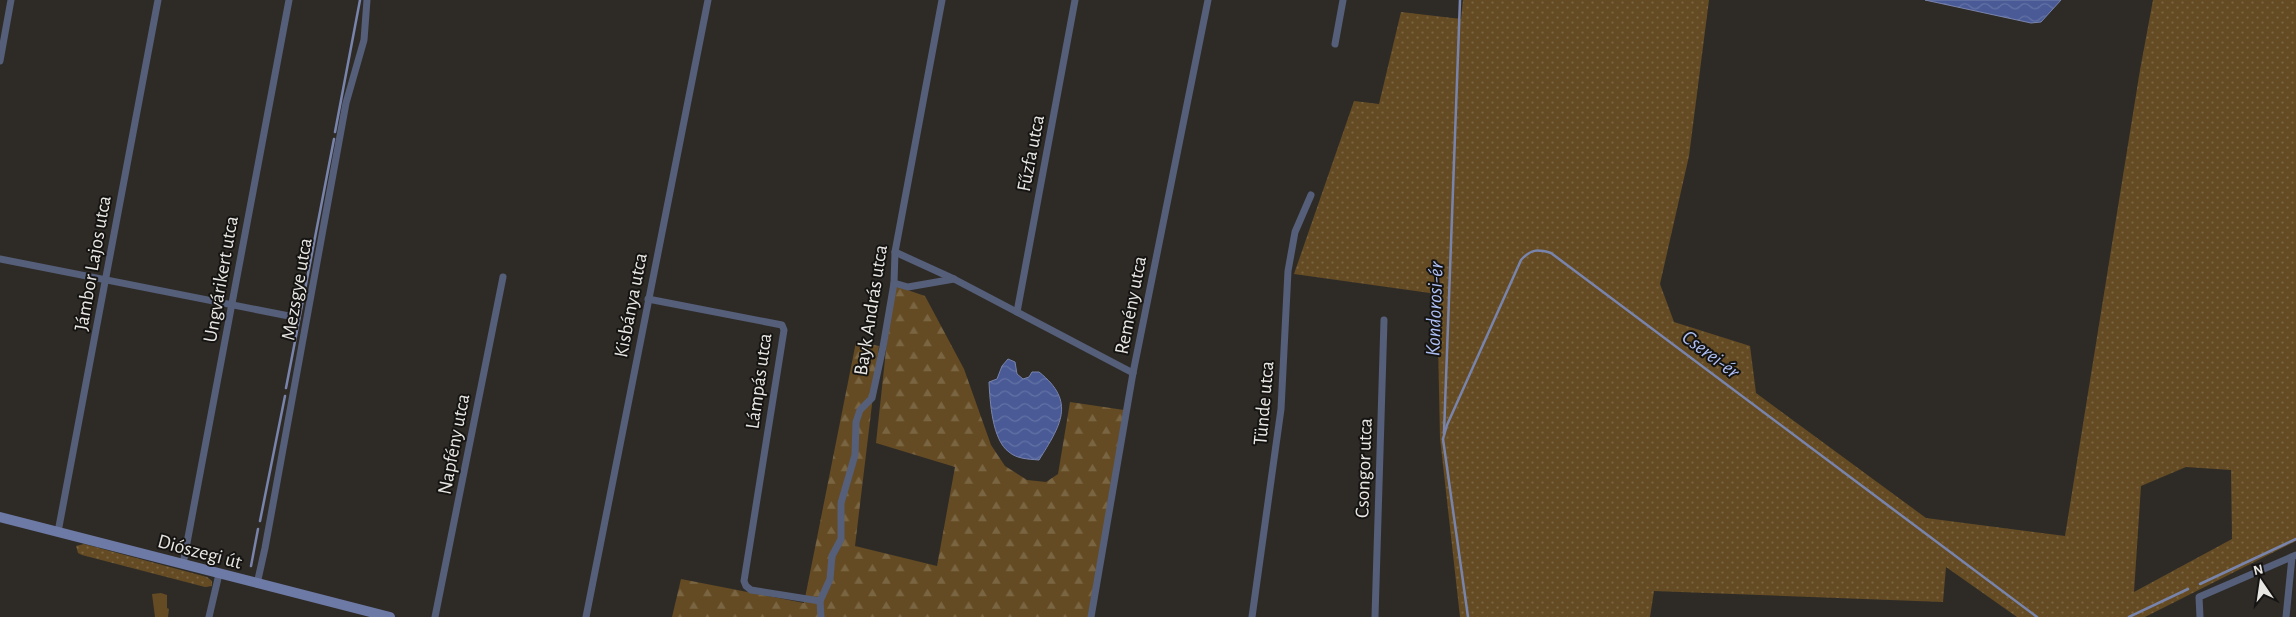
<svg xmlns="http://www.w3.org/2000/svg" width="2296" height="617" viewBox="0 0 2296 617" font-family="'Alegreya Sans',sans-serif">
	<defs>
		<pattern id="grass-dots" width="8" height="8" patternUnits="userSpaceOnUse" patternTransform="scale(1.25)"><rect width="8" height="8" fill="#644b23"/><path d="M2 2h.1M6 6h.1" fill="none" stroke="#7a6543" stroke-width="1.8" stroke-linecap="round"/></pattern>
		<pattern id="forest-firs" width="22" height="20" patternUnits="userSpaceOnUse" patternTransform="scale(1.25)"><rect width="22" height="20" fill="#644b23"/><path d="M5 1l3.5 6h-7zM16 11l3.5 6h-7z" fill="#7a6543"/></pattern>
		<pattern id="water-waves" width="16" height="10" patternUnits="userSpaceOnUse" patternTransform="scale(1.25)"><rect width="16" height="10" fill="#495a96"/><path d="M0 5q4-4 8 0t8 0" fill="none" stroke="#6372a5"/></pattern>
	</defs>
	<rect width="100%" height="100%" fill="#2e2b27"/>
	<g fill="url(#grass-dots)" fill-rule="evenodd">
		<path d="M1463 0H1709L1689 156 1660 284 1674 322 1750 346 1756 393 1926 518 2065 536 2140 70 2153 0H2296V541L2145 617H2017L1946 567 1943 602 1654 591 1650 617H1460L1440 438 1437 294 1294 274 1354 101 1379 104 1401 12 1461 19ZM2186 467 2231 470 2232 539 2134 592 2141 486Z"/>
		<path d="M84 544 207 577 212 581V586L205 587 82 555 78 553 76 546Z"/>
	</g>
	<path fill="url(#forest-firs)" d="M893 285 925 296 964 369 991 445 1005 466 1027 480 1046 482 1058 474 1070 402 1124 410 1088 617H672L681 579 804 603 856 342 879 346 855 546 937 566 955 467 876 443Z"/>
	<path fill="#644b23" d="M161 593 167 595V608L169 609 168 617H155L152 594Z"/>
	<g fill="url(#water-waves)" stroke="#7984ad">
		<path d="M1925 0H2061L2041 22 2031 23Z"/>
		<path d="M1008 359 1015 362 1017 374 1023 379 1029 377 1032 372H1039C1077 402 1060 426 1039 460 1028 459 1017 459 1009 452 992 440 990 401 989 382L997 379 1002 366Z"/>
	</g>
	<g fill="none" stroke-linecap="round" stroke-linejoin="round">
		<g stroke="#7984ad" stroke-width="2.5">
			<path d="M335 132 360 0"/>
			<path d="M286 388 334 139"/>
			<path d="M1444 433 1460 0"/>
			<path d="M1443 439 1447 425 1521 260C1531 249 1537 249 1551 253L2037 617"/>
			<path d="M1443 439 1468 617"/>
			<path d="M260 521 285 396"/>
			<path d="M251 566 258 529"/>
			<path d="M2200 584 2296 539"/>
			<path d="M2129 617 2188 589"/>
		</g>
		<g stroke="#565f79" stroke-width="7">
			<path d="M1335 44 1343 0"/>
			<path d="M0 61 11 0"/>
			<path d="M895 252 954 279 1133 373"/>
			<path d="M0 259 289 316"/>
			<path d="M894 283 908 287 954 279"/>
			<path d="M648 299 782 325 784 330 744 581 746 586 751 590 820 601"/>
			<path d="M1017 312 1075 0"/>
			<path d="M58 532 158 0"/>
			<path d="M183 564 289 0"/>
			<path d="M257 584 265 548 346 103 364 40 367 0"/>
			<path d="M209 617 219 574"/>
			<path d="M435 617 503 277"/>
			<path d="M586 617 708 0"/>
			<path d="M821 617 820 601 830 579 832 556 841 539V503L855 455 856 422 860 410 872 398 883 347 894 283 895 252 942 0"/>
			<path d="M1091 617 1133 373 1208 0"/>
			<path d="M1252 617 1281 409 1288 271 1295 232 1311 195"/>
			<path d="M1375 617 1384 320"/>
			<path d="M2200 617 2199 597 2296 555"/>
			<path d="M2286 617 2292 557"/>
		</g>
		<path stroke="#6d7aa5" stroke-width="10" d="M0 517 390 617"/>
	</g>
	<g text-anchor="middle" stroke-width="4" stroke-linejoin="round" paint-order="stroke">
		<g font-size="20" fill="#e9e7e4" stroke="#151412">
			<text transform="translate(1030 153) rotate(-79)" y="7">Fűzfa utca</text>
			<text transform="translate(92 263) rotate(-80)" y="7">Jámbor Lajos utca</text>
			<text transform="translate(220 279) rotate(-80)" y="7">Ungvárikert utca</text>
			<text transform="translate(296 289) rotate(-80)" y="7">Mezsgye utca</text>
			<text transform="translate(630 305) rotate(-79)" y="7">Kisbánya utca</text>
			<text transform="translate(1130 305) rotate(-79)" y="7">Remény utca</text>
			<text transform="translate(870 310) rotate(-81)" y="7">Bayk András utca</text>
			<text transform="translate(758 381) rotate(-82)" y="7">Lámpás utca</text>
			<text transform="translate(1263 403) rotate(-85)" y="7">Tünde utca</text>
			<text transform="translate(453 444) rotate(-79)" y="7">Napfény utca</text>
			<text transform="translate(1363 468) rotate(-88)" y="7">Csongor utca</text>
			<text transform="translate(200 551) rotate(15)" y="7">Diószegi út</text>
		</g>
		<g font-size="21" font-style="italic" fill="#adbef3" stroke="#151412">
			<text transform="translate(1434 309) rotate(-88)" y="7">Kondorosi-ér</text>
			<text transform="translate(1711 354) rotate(37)" y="7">Cserei-ér</text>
		</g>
	</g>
	<g transform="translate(2261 582) rotate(347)" stroke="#151412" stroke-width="4" paint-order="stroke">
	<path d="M0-4L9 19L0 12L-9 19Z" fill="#e9e7e4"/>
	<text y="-8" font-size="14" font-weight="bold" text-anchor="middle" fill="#e9e7e4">N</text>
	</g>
</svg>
